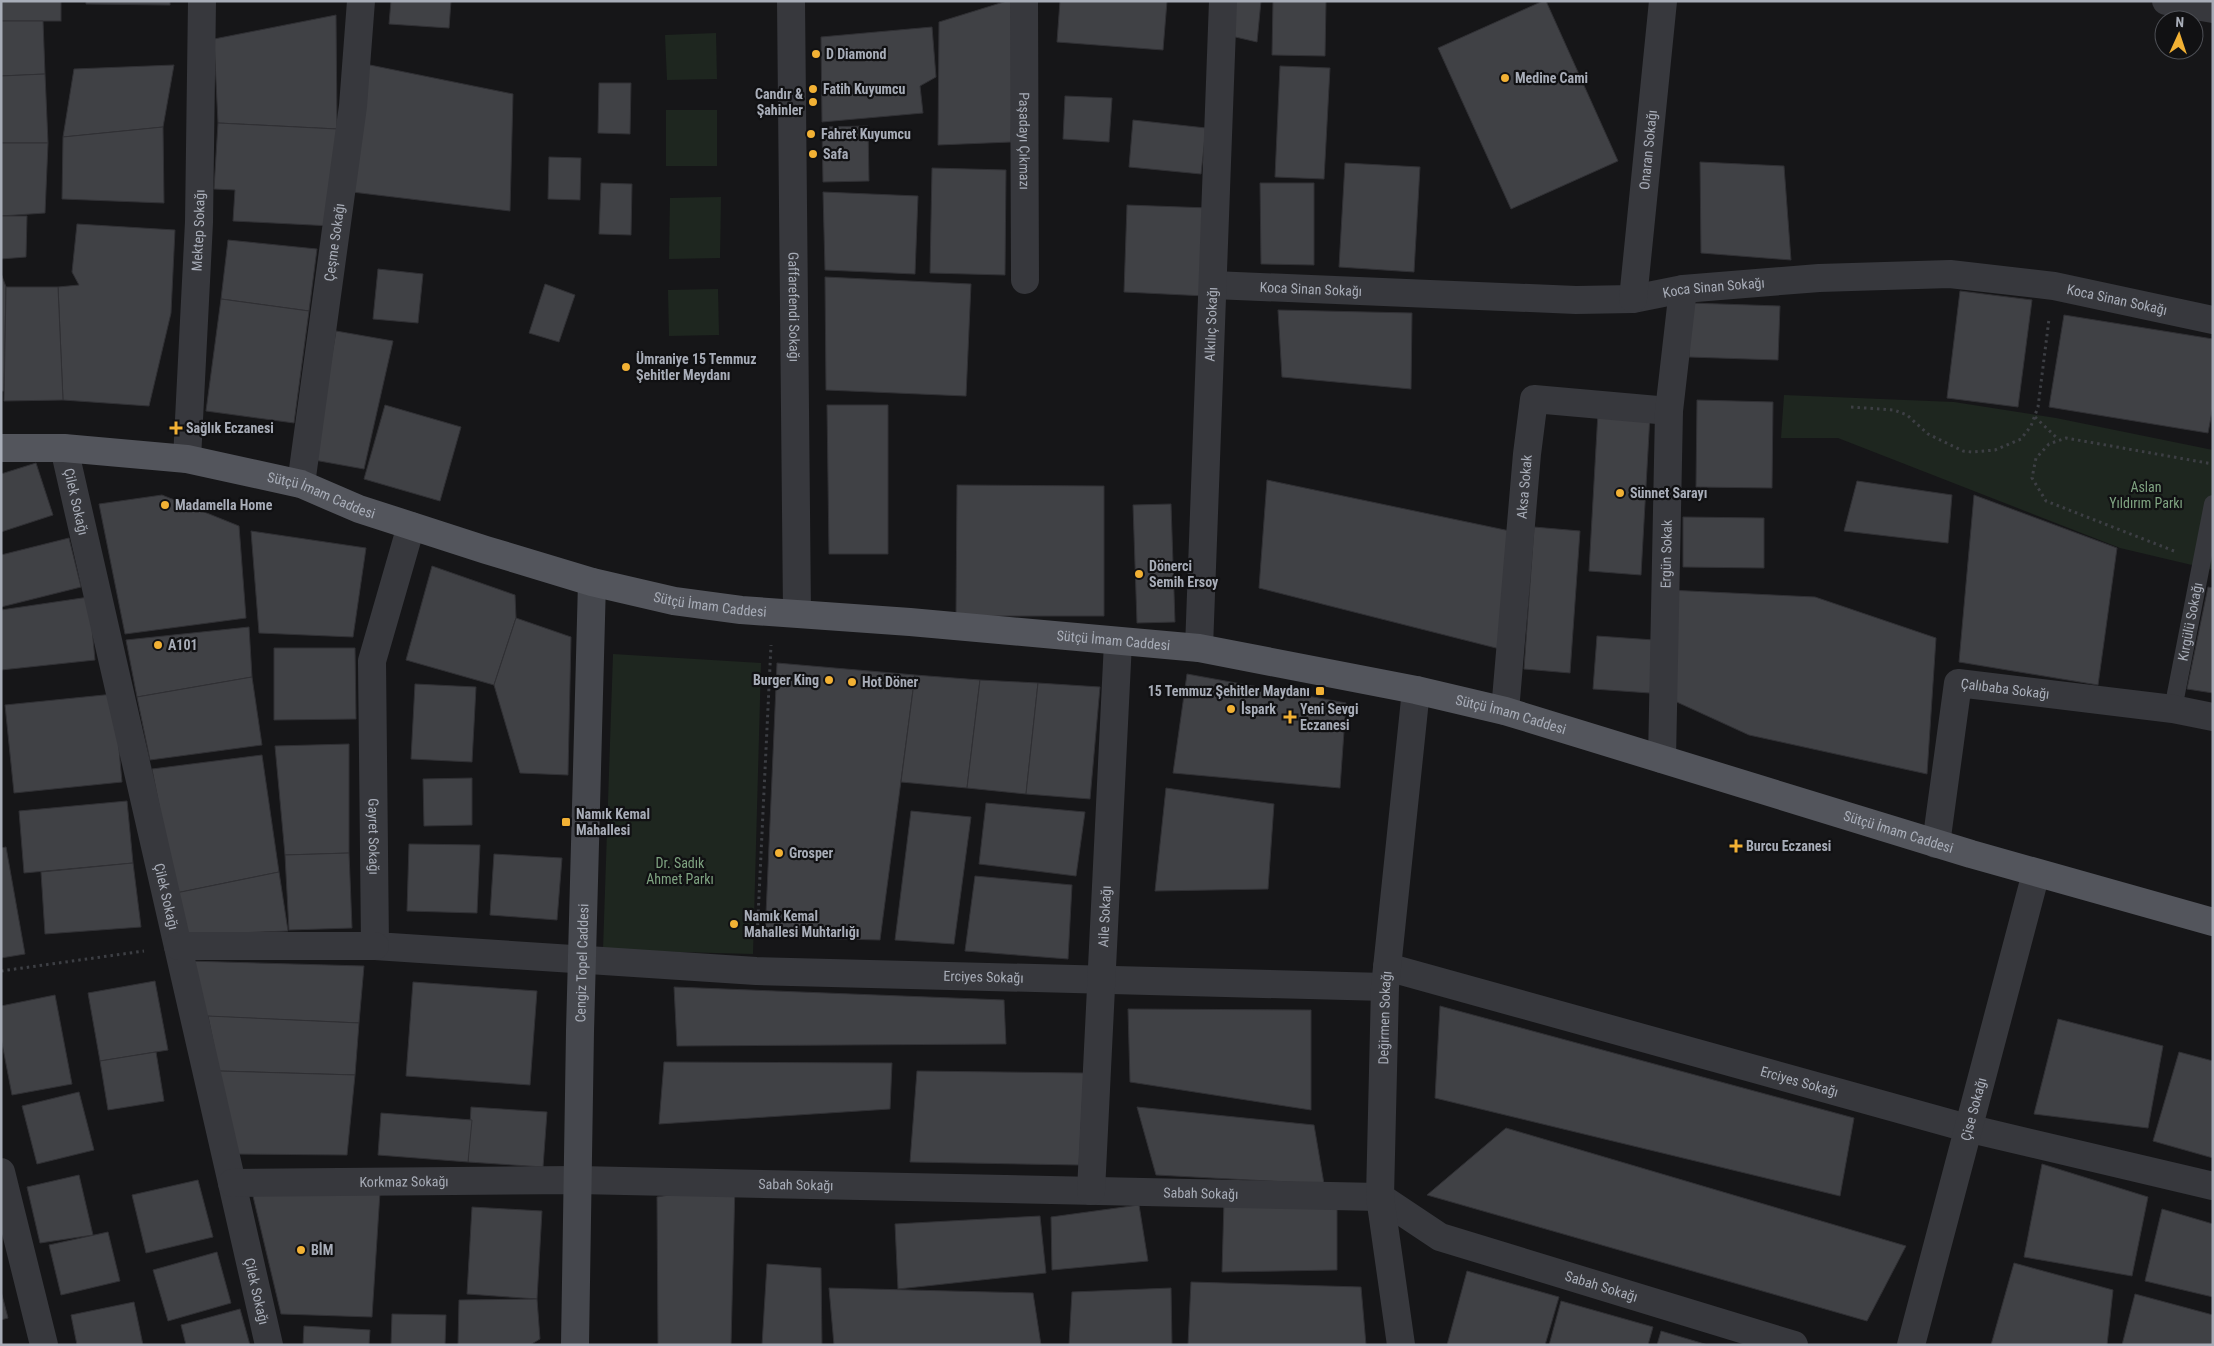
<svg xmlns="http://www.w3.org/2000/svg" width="2214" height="1346" viewBox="0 0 2214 1346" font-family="'Roboto Condensed',sans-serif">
	<rect width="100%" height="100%" fill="#161618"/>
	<g fill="#1e261f">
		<path d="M716 33 717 79 667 80 665 35Z"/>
		<rect x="666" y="110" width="51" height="56"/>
		<path d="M721 197 720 258 669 259 670 198Z"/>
		<path d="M718 289 719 335 669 336 668 290Z"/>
		<path d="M1784 395 1954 402 2056 418 2213 450V570L2120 548 1838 438H1781Z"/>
		<path d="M613 654 761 663 753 954 603 950Z"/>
	</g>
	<g fill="#404145" stroke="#303034">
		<rect x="1" y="1" width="60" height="20"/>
		<path d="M86 1H170V5L86 4Z"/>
		<path d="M391 1H451L449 28 389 24Z"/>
		<path d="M1007 1H1014L1011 142 938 145 939 22Z"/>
		<path d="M1060 1H1167L1163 50 1057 42Z"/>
		<path d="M1231 1H1261L1257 42 1231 36Z"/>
		<path d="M1273 1H1326L1325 56 1272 55Z"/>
		<path d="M1543 1H1546L1618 161 1511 209 1438 48Z"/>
		<path d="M336 15 337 129 218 123 214 39Z"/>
		<path d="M1 21H43L45 74 1 76Z"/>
		<path d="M932 27 936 77 920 86 923 113 822 122 821 37Z"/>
		<path d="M365 64 513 94 510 211 352 192Z"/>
		<path d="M174 65 163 127 63 137 74 69Z"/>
		<path d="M1280 66 1330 68 1324 179 1275 177Z"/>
		<path d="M45 74 48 143H1V76Z"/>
		<path d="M599 83H631L630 134 598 133Z"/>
		<path d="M1065 96 1112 98 1109 142 1063 139Z"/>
		<path d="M1133 120 1206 128 1201 174 1129 167Z"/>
		<path d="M218 123 337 129 332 226 233 221 235 190 214 189Z"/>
		<path d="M868 126 869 181 823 182 822 127Z"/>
		<path d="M163 127 164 203 62 199 63 137Z"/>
		<path d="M1 143H48L45 213 1 216Z"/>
		<path d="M549 157 581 158 580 200 548 199Z"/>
		<path d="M1700 162 1784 166 1791 260 1701 253Z"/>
		<path d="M1345 163 1420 167 1414 272 1339 267Z"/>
		<path d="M932 168 1006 170 1005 275 930 273Z"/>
		<path d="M601 183 632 184 631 235 599 234Z"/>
		<path d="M1260 183H1314V265L1261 264Z"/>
		<path d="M823 192 918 196 915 274 825 270Z"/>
		<path d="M1127 205 1209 208 1206 296 1124 292Z"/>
		<path d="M1 216H27L26 257 1 259Z"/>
		<path d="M77 224 175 230 171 313 149 406 63 400 58 287 79 285 72 272Z"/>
		<path d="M228 240 317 249 309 311 221 299Z"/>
		<path d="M378 269 423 274 418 323 373 319Z"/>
		<path d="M1 273 6 287 4 391H1Z"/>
		<path d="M825 277 971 284 966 396 826 390Z"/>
		<path d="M545 284 575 295 559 342 529 333Z"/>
		<path d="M6 287H58L63 400 4 401Z"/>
		<path d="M1960 291 2032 300 2018 407 1947 398Z"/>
		<path d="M221 299 309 311 294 423 206 411Z"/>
		<path d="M1690 303 1780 306 1778 360 1689 357Z"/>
		<path d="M1278 310 1412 313 1411 389 1282 377Z"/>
		<path d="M2064 315 2213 339V406L2208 433 2049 407Z"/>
		<path d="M336 331 393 341 364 469 314 460Z"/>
		<path d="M1697 400 1773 402 1772 488 1696 487Z"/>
		<path d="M385 405 461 427 440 501 364 479Z"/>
		<path d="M827 405H888V554H829Z"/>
		<path d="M1598 412 1650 415 1641 575 1589 571Z"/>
		<path d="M36 463 53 515 1 532V474Z"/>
		<path d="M1267 480 1510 531 1500 649 1259 588Z"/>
		<path d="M1857 481 1952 495 1948 543 1844 531Z"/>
		<path d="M957 485 1104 486V616H956Z"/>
		<path d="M162 495 239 526 246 618 125 634 99 504Z"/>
		<path d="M1974 495 2117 548 2098 685 1959 662Z"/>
		<path d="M1171 504 1175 622 1137 623 1133 505Z"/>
		<path d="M1683 517 1764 518V568L1683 567Z"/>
		<path d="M1534 527 1580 531 1570 673 1524 669Z"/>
		<path d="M251 531 366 548 353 637 259 633Z"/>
		<path d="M69 538 81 587 1 607V555Z"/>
		<path d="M432 566 515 595 516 618 494 685 406 660Z"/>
		<path d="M2208 587 2213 588V693L2187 689Z"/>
		<path d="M1668 590 1815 597 1936 638 1927 774 1749 735 1668 698Z"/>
		<path d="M89 597 95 660 1 670V610Z"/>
		<path d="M516 618 571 637 568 775 520 773 494 685Z"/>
		<path d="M249 627 252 677 137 697 126 640Z"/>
		<path d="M1597 636 1654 640 1650 693 1593 689Z"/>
		<path d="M274 648H355L356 719 274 720Z"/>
		<path d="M777 663 915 675 880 940 765 937Z"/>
		<path d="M1187 674 1346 703 1340 788 1173 773Z"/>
		<path d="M915 675 980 680 967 788 901 782Z"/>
		<path d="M252 677 262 745 150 760 137 697Z"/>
		<path d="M980 680 1038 683 1026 794 967 788Z"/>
		<path d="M1038 683 1100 687 1090 799 1026 794Z"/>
		<path d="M415 684 476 687 472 762 411 759Z"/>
		<path d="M114 694 122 782 14 793 5 705Z"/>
		<path d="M349 744V853L285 855 275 746Z"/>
		<path d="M262 755 279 872 176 893 152 769Z"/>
		<path d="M472 778V825L424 826 423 779Z"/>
		<path d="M1166 788 1274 804 1268 889 1155 891Z"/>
		<path d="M127 801 133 863 24 873 19 811Z"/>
		<path d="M986 803 1085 812 1076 876 979 864Z"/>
		<path d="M911 811 971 817 954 944 895 940Z"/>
		<path d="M409 844 480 845 477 913 407 911Z"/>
		<path d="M6 847 25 954 1 958V848Z"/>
		<path d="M349 853 352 928 289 930 285 855Z"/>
		<path d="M494 854 562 858 557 920 490 915Z"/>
		<path d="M133 863 141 927 45 934 41 872Z"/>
		<path d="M279 872 288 931 185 935 176 893Z"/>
		<path d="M975 876 1072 885 1068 959 965 951Z"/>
		<path d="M188 961 364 966 359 1023 201 1016Z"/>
		<path d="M155 981 168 1050 100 1061 88 993Z"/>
		<path d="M413 982 537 991 530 1085 406 1076Z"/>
		<path d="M674 987 1004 1000 1006 1044 677 1046Z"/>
		<path d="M55 995 72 1084 12 1095 1 1038V1006Z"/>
		<path d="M1440 1006 1854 1118 1840 1196 1435 1098Z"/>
		<path d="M1128 1009 1311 1010V1110L1130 1082Z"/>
		<path d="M208 1016 359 1023 355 1075 219 1071Z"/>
		<path d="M2058 1019 2163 1046 2148 1128 2034 1114Z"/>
		<path d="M156 1052 164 1101 108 1110 100 1061Z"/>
		<path d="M2179 1052 2213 1061V1158L2153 1141Z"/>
		<path d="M664 1062 892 1063 890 1109 659 1124Z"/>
		<path d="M219 1071 355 1075 347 1155 231 1154Z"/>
		<path d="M917 1071 1084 1073 1079 1165 910 1162Z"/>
		<path d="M79 1092 94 1150 37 1164 22 1106Z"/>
		<path d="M471 1107 547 1112 543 1167 468 1162Z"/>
		<path d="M1137 1107 1314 1125 1324 1184 1156 1175Z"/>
		<path d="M381 1113 472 1120 468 1162 378 1155Z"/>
		<path d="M1506 1128 1906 1246 1867 1321 1427 1195Z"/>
		<path d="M2042 1164 2148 1197 2132 1276 2024 1257Z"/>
		<path d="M79 1175 93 1235 40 1243 27 1187Z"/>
		<path d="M198 1180 213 1237 146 1253 132 1195Z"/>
		<path d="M735 1184 731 1345H658L657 1197Z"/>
		<path d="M252 1192H380L372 1317 281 1314Z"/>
		<path d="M1224 1201 1337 1203V1270L1222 1272Z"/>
		<path d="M1139 1205 1148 1261 1052 1270 1051 1217Z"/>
		<path d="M472 1207 542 1211 537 1299 467 1294Z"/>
		<path d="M2162 1209 2213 1224V1297L2145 1281Z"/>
		<path d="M1040 1216 1046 1273 898 1289 895 1224Z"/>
		<path d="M108 1232 120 1281 61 1295 49 1245Z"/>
		<path d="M217 1252 231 1303 168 1321 153 1270Z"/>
		<path d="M2014 1263 2113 1290 2107 1345H1991Z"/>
		<path d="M767 1264 821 1268 822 1345H762Z"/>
		<path d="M1467 1271 1559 1297 1545 1345H1447Z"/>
		<path d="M1191 1282 1361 1287 1366 1345H1188Z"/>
		<path d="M829 1288 1033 1293 1041 1345H834Z"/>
		<path d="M1171 1288 1172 1345H1069L1072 1292Z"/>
		<path d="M1 1291 8 1318 1 1320Z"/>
		<path d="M2135 1294 2213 1315V1345H2122Z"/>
		<path d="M537 1299 540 1339 530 1345H458L459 1300Z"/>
		<path d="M1561 1301 1653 1327 1648 1345H1549Z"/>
		<path d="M134 1302 143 1345H77L71 1315Z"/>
		<path d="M240 1309 250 1345H186L181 1325Z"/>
		<path d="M392 1314 446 1315 445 1345H391Z"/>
		<path d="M304 1326 370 1330 369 1345H303Z"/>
		<path d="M1661 1331 1708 1345H1657Z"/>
	</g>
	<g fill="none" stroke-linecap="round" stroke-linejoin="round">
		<g stroke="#3d3f44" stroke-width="3" stroke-dasharray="2.5 4" stroke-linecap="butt">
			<path d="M1851 407 1894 410 1907 415 1928 434 1963 451 1972 452 1995 450 2021 439 2031 426 2038 407 2049 319"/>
			<path d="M2035 417 2058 439"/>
			<path d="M2174 551 2046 501 2032 478 2036 458 2049 444 2066 438 2213 464"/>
			<path d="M757 938 771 645"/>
			<path d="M1 971 144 951"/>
		</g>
		<path stroke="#37383d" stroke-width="18" id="s1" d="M2173 709 2213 504"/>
		<g stroke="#37383d" stroke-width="28">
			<path id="s2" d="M791 1 797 613"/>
			<path id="s3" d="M1024 1 1025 280"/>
			<path d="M2166 1 2213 9"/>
			<path id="s4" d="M1213 285 1576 300 1633 299 1683 289 1819 278 1950 274 2054 286 2213 320"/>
			<path id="s5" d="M1633 299 1663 1"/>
			<path id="s6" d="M64 448 269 1345"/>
			<path id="s7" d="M187 459 199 222 202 1"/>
			<path id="s8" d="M301 484 353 106 361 1"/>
			<path id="s9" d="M411 526 372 661 375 946 756 971 1385 987"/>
			<path id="s10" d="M1199 648 1223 1"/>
			<path id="s11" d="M1505 711 1527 454 1534 399 1669 411"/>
			<path id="s12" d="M1662 759 1669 411 1683 289"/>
			<path id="s13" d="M1936 844 1958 683 2173 709 2213 717"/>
			<path d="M178 946H375"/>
			<path id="s14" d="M1387 967 1967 1128 2213 1186"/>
			<path d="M1 1172 44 1345"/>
			<path id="s15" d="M232 1183 578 1180 1380 1197 1440 1237 1794 1345"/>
			<path id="s16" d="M1091 1191 1118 642"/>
			<path id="s17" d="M1401 1345 1380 1197 1385 987 1416 690"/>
			<path id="s18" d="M1911 1345 2036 873"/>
		</g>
		<path stroke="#45474d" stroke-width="28" id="s19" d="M575 1345 580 1031 592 582"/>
		<path stroke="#53555c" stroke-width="28" id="s20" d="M1 448H64L187 459 301 484 359 509 486 550 592 582 674 601 741 610 910 622 1199 648 1416 690 1505 711 1971 854 2213 922"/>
	</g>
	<g fill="#f2b134" stroke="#111113" stroke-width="2">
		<circle cx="816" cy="54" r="5"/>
		<circle cx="1505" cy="78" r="5"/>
		<circle cx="813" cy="89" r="5"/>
		<circle cx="813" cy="102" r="5"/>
		<circle cx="811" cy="134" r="5"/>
		<circle cx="813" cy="154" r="5"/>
		<circle cx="626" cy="367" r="5"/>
		<path d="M173.5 420.5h5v5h5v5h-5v5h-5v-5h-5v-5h5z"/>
		<circle cx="1620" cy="493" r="5"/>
		<circle cx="165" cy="505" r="5"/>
		<circle cx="1139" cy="574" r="5"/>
		<circle cx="158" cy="645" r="5"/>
		<circle cx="829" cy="680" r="5"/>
		<circle cx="852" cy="682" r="5"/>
		<rect x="1315" y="686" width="10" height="10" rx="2.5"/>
		<circle cx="1231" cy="709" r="5"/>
		<path d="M1287.5 709.5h5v5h5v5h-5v5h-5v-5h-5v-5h5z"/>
		<rect x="561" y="817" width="10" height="10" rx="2.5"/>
		<path d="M1733.5 838.5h5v5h5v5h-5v5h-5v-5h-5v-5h5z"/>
		<circle cx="779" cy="853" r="5"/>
		<circle cx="734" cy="924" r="5"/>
		<circle cx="301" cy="1250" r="5"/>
	</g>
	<g text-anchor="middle" stroke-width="4.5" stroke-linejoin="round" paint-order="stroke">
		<g font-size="14" font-weight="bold" fill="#a8adb8" stroke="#111113" text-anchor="start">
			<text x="826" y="59">D Diamond</text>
			<text x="1515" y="83">Medine Cami</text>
			<text x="823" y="94">Fatih Kuyumcu</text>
			<text x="803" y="99" text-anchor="end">Candır &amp;<tspan x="803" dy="16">Şahinler</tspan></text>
			<text x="821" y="139">Fahret Kuyumcu</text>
			<text x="823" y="159">Safa</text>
			<text x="636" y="364">Ümraniye 15 Temmuz<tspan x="636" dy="16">Şehitler Meydanı</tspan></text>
			<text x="186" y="433">Sağlık Eczanesi</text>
			<text x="1630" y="498">Sünnet Sarayı</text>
			<text x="175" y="510">Madamella Home</text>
			<text x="1149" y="571">Dönerci<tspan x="1149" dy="16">Semih Ersoy</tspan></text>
			<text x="168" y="650">A101</text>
			<text x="819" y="685" text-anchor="end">Burger King</text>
			<text x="862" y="687">Hot Döner</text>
			<text x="1310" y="696" text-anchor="end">15 Temmuz Şehitler Maydanı</text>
			<text x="1241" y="714">İspark</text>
			<text x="1300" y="714">Yeni Sevgi<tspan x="1300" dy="16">Eczanesi</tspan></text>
			<text x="576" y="819">Namık Kemal<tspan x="576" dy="16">Mahallesi</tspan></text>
			<text x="1746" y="851">Burcu Eczanesi</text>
			<text x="789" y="858">Grosper</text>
			<text x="744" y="921">Namık Kemal<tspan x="744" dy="16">Mahallesi Muhtarlığı</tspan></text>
			<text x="311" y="1255">BİM</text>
		</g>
		<g font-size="14" fill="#a8adb8" stroke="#111113">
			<text dy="5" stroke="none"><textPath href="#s3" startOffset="140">Paşadayı Çıkmazı</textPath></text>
			<text dy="5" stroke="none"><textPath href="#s5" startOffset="150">Onaran Sokağı</textPath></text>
			<text dy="5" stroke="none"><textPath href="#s7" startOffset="229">Mektep Sokağı</textPath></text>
			<text dy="5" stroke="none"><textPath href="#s8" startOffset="244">Çeşme Sokağı</textPath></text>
			<text dy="5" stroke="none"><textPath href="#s4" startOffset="502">Koca Sinan Sokağı</textPath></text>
			<text dy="5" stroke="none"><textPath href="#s4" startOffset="98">Koca Sinan Sokağı</textPath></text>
			<text dy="5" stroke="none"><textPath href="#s4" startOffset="908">Koca Sinan Sokağı</textPath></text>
			<text dy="5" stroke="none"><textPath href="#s2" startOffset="306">Gaffarefendi Sokağı</textPath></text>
			<text dy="5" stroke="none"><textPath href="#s10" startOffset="324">Alkılıç Sokağı</textPath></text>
			<text dy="5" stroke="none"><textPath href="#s11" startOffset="225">Aksa Sokak</textPath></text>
			<text dy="5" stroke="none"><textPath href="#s20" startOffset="326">Sütçü İmam Caddesi</textPath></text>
			<text dy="5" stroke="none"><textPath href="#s6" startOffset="55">Çilek Sokağı</textPath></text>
			<text dy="5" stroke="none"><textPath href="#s12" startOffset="205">Ergün Sokak</textPath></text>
			<text dy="5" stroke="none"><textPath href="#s20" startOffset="731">Sütçü İmam Caddesi</textPath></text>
			<text dy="5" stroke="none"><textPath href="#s1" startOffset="89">Kırgülü Sokağı</textPath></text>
			<text dy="5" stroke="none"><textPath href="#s20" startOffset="1136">Sütçü İmam Caddesi</textPath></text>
			<text dy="5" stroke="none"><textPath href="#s13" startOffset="210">Çalıbaba Sokağı</textPath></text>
			<text dy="5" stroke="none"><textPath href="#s20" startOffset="1541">Sütçü İmam Caddesi</textPath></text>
			<text dy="5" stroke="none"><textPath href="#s20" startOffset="1946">Sütçü İmam Caddesi</textPath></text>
			<text dy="5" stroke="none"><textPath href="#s9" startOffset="316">Gayret Sokağı</textPath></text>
			<text dy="5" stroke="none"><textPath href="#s6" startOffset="460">Çilek Sokağı</textPath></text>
			<text dy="5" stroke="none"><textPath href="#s16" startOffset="275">Aile Sokağı</textPath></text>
			<text dy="5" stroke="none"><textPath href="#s19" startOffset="382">Cengiz Topel Caddesi</textPath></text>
			<text dy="5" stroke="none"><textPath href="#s9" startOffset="1035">Erciyes Sokağı</textPath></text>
			<text dy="5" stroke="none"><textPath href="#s17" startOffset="329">Değirmen Sokağı</textPath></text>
			<text dy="5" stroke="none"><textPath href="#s14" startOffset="428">Erciyes Sokağı</textPath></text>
			<text dy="5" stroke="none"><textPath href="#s18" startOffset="244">Çise Sokağı</textPath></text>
			<text dy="5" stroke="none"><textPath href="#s15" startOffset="172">Korkmaz Sokağı</textPath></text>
			<text dy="5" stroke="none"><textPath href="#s15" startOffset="564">Sabah Sokağı</textPath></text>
			<text dy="5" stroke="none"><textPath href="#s15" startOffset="969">Sabah Sokağı</textPath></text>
			<text dy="5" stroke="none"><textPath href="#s15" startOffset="1389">Sabah Sokağı</textPath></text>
			<text dy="5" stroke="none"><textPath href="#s6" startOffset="865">Çilek Sokağı</textPath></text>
		</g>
		<g font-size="14" fill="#7fa381" stroke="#111113">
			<text x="2146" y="492">Aslan<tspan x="2146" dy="16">Yıldırım Parkı</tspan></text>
			<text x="680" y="868">Dr. Sadık<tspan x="680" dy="16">Ahmet Parkı</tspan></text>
		</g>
	</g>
	<rect width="2214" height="1346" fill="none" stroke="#a8adb8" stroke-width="5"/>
	<g transform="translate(2179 35) rotate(3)"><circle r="24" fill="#111113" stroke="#4d4f55"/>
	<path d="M0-4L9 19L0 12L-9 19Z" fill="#f2b134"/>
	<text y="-8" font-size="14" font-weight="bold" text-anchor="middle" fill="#a8adb8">N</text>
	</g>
</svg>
